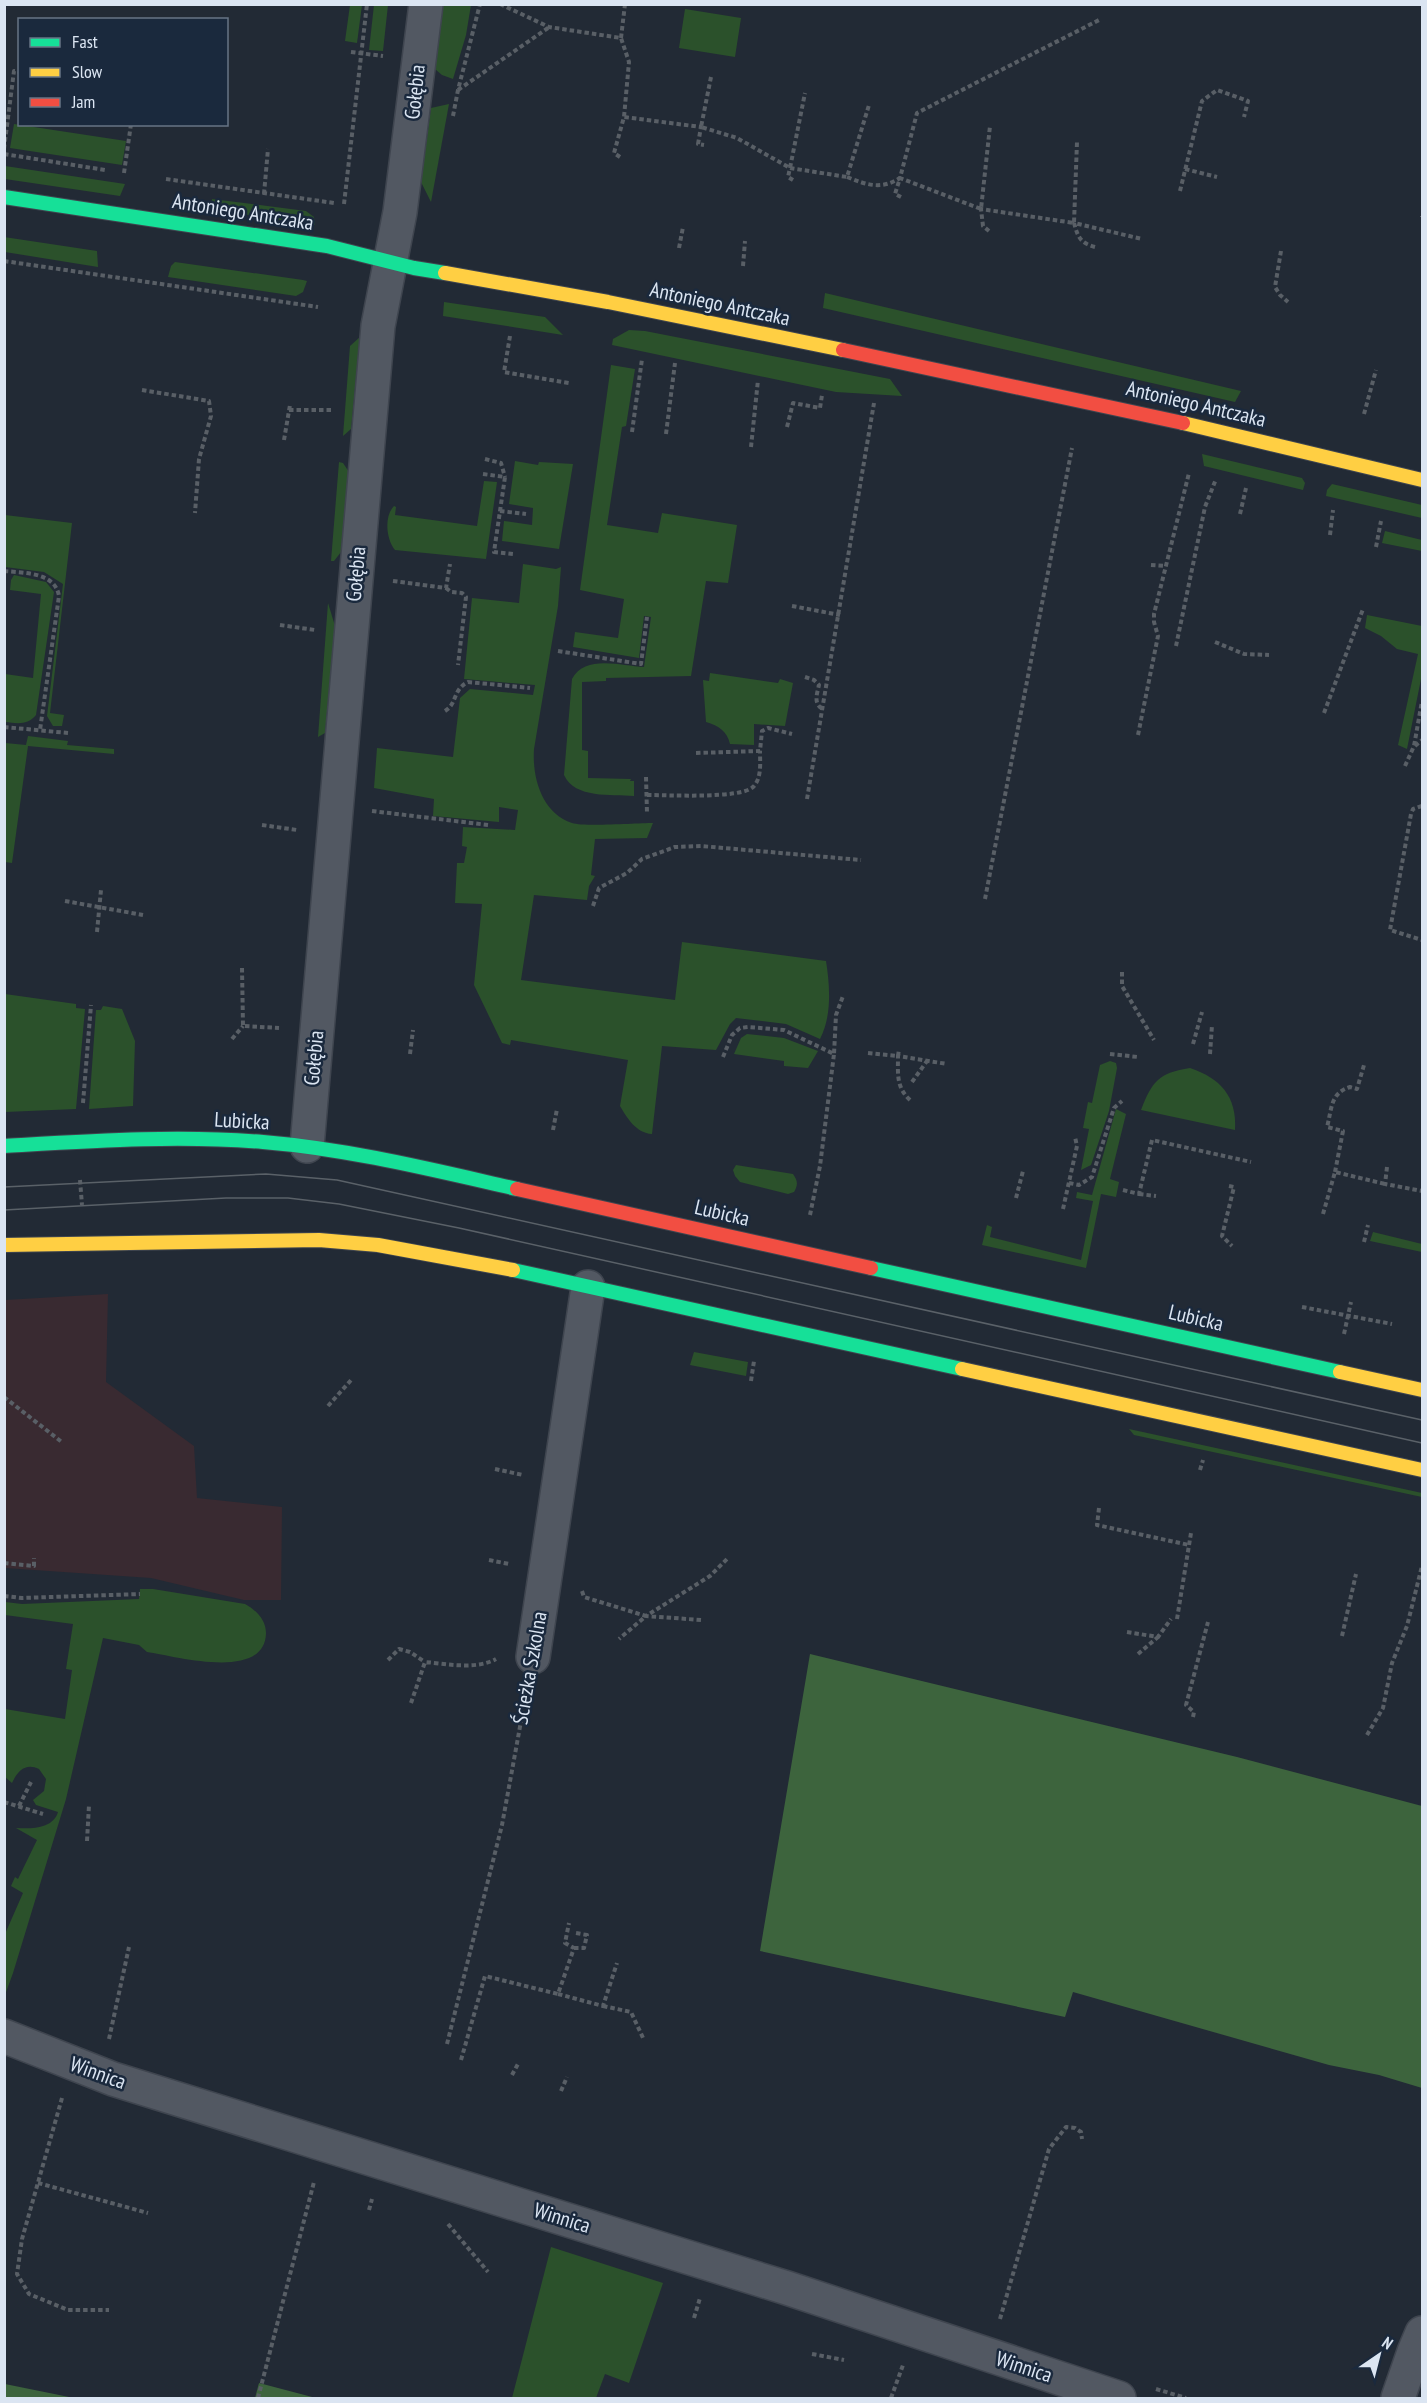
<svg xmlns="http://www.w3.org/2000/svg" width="1427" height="2403" viewBox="0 0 1427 2403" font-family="'PT Sans Narrow',sans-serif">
	<rect width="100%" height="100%" fill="#222a35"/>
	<path fill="#392a31" d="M108 1294 106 1382 194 1446 197 1498 282 1507 281 1600H244L151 1578 5 1568V1300Z"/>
	<g fill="#2b512b">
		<path d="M350 5H362L357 43 345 41Z"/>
		<path d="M374 5H388L383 51 369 50Z"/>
		<path d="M442 5H471L466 35 453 79 442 75 435 69Z"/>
		<path d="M685 9 741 18 735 57 679 48Z"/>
		<path d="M449 104 431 202 421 182 431 108Z"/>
		<path d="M14 124 126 141 122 165 10 148Z"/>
		<path d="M5 166 125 184 120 196 5 179Z"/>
		<path d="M212 199 306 211 314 217 315 225 213 210 211 206Z"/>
		<path d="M4 237 97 251 98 267 5 252Z"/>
		<path d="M175 262 303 280 307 281 303 292 296 296 168 277 171 266Z"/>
		<path d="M825 293 1241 391 1235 402 823 308Z"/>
		<path d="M444 302 545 317 563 335 443 316Z"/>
		<path d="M629 330 645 331 890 379 902 396 836 392 612 345 613 339Z"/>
		<path d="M360 337 351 429 343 436 350 346Z"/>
		<path d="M611 365 635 369 626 426 622 427 607 525 658 533 662 513 737 525 728 583 706 581 691 676 606 678V681L582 682V750L588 751V778L631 779 630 781H634V796C611 794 575 799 564 775L572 679C585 654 621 666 644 667L651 617 644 616 639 658 573 647 575 632 618 638 624 599 580 590Z"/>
		<path d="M1202 454 1302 478 1305 483 1303 490 1204 466Z"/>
		<path d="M515 461 538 465 539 462 573 464 559 549 502 541 504 521 532 525 533 508 509 504Z"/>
		<path d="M339 462 343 463 349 472 341 552 334 561H331Z"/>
		<path d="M484 481 497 482 486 559 395 550C386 539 384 516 394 506L396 507 395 515 477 526Z"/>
		<path d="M1332 484 1422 505V518L1326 496 1327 490Z"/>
		<path d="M5 515 72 523 50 713 64 715 62 726H53L47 716 63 584 44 572 5 567Z"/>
		<path d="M1385 531 1422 540V551L1382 543Z"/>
		<path d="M523 564 556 569 561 567 558 606 534 749C532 778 542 813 572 823 585 827 636 823 653 823L647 838 595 839 591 875 595 876 589 886 587 900 534 895 521 980 675 1000 682 942 826 961C830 986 832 1016 820 1039L786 1024 736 1018 730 1024 716 1050 662 1046 652 1134C636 1133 627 1118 620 1106L628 1060 511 1040 510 1045 502 1043 474 985 482 904 455 903 457 863H464L467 847 462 846 463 827 515 830 518 810 499 807V822L433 816 434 799 374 788 377 748 453 757 460 698 470 689 533 695 535 685 464 679 472 598 519 603Z"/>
		<path d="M14 575 46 582 54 592 36 715C27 726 16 723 5 722V674L33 678 41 594 10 590 11 580Z"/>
		<path d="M328 603 335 626 325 733 318 737Z"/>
		<path d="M1367 615 1422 626V674L1407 749 1398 745 1418 654 1397 649 1381 636 1365 628Z"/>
		<path d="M710 673 778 683 780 679 793 683 785 726 754 724V745L730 744C727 731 719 726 706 722L703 680 709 681Z"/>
		<path d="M28 736 68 741 67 745 114 749V754L28 746 12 863 5 862V743L26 745Z"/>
		<path d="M5 994 76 1004V1008L85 1009 76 1109 5 1112Z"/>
		<path d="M103 1006 122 1009 135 1041 133 1106 89 1109 96 1010H101Z"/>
		<path d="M747 1034 784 1038 818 1051 808 1068 784 1066V1061L734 1054 741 1038Z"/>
		<path d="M1110 1061 1116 1063 1117 1068 1109 1111 1091 1165 1081 1170 1089 1129 1083 1128 1088 1102 1092 1103 1100 1065Z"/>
		<path d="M1190 1068C1220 1078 1237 1096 1235 1130L1141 1110C1152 1081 1159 1073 1190 1068Z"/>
		<path d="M1116 1109 1126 1114 1110 1179 1119 1182 1116 1197 1101 1194 1086 1268 982 1245 987 1225 992 1227 990 1237 1081 1260 1093 1201 1076 1198 1077 1192 1092 1195Z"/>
		<path d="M736 1165 793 1174C798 1181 798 1185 794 1192L788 1194 740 1182 735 1176 733 1170Z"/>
		<path d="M1373 1232 1422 1244V1252L1370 1241Z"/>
		<path d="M694 1352 748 1362 746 1376 690 1365Z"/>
		<path d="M1129 1429 1422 1493V1497L1134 1435Z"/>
		<path d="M140 1589H153L245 1604C256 1610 266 1620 266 1633 265 1682 175 1656 147 1652L139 1645 103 1638 66 1799 13 1973 5 1995V1934L23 1893 11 1886 15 1877 18 1879 37 1840 16 1828C31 1829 53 1829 58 1812L36 1805 33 1800 44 1791 46 1779 39 1769C26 1763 18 1770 12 1783L5 1777V1709L65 1719 72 1670 66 1669 73 1624 5 1615V1602L22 1604 139 1599Z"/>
		<path d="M551 2247 663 2283 629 2383 605 2374 596 2398H512Z"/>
	</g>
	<g fill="#3d643d">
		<path d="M810 1654 1237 1757 1422 1806V2088L1379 2075 1329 2065 1073 1992 1065 2017 760 1951Z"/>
		<path d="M259 2383 316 2398H255Z"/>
		<path d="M4 2384H5L74 2398H5Z"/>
	</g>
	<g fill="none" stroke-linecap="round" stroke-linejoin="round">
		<defs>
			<g id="street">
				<path d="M307 1146 378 326 400 212 426 4"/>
				<path d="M533 1657 588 1287"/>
				<path d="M4 2036 113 2079 787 2288 1119 2398"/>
				<path d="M1398 2398 1414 2352 1422 2333"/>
			</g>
			<g id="fast">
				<path d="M4 197 327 246 414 268 445 273"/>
				<path d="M4 1146C90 1141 177 1135 263 1142 349 1149 433 1170 517 1189"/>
				<path d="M871 1268 1340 1372"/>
				<path d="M513 1270 962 1369"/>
			</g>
			<g id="slow">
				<path d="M445 273 608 302 843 350"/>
				<path d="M1183 423 1422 480"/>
				<path d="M4 1245 319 1240 378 1245 513 1270"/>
				<path d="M962 1369 1422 1470"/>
				<path d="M1340 1372 1422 1390"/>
			</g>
			<g id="jam">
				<path d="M843 350 1183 423"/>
				<path d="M517 1189 871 1268"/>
			</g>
		</defs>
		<use href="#street" stroke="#3f454f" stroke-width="36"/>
		<use href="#fast" stroke="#3f454f" stroke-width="16"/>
		<use href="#slow" stroke="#3f454f" stroke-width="16"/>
		<use href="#jam" stroke="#3f454f" stroke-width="16"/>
		<g stroke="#595f66" stroke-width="4" stroke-dasharray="4.5 3" stroke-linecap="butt">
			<path d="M500 4 549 27 621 38 629 62 624 117"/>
			<path d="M621 38 625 4"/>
			<path d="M351 52 383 56"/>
			<path d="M711 77 701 127 737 138 790 168 805 93"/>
			<path d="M458 90 548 28"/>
			<path d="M453 116 458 90 480 4"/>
			<path d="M4 149 14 71 20 72"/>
			<path d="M4 154 105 170"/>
			<path d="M620 157 614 153 624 117 701 127 698 144 704 145"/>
			<path d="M1185 169 1217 177"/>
			<path d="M124 173 131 124"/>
			<path d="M847 177C867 185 881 190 900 178L917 113 1101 19"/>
			<path d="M166 179 334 203"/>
			<path d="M793 180 788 177 790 168 847 177 869 105"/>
			<path d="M1180 191 1202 101 1217 90 1248 101 1244 117"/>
			<path d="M264 194 268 149"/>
			<path d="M901 197 895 194 900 178 981 209 990 126"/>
			<path d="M344 204 367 4"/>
			<path d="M1422 216V217"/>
			<path d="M989 231 983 226 981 209 1074 223 1077 142"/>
			<path d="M1095 247C1080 243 1078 237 1074 223L1142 239"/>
			<path d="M679 248 683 227"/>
			<path d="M1281 251 1275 287 1280 295 1288 302"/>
			<path d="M4 261 318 307"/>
			<path d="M743 266 745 241"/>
			<path d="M510 336 504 372 569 383"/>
			<path d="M142 390 209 401 211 416 199 459 195 513"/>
			<path d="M289 410H333"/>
			<path d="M1364 414 1376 370"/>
			<path d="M787 427 793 403 820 408 822 395"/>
			<path d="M632 432 642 359"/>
			<path d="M666 434 675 363"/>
			<path d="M284 440 290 405"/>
			<path d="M751 447 758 380"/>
			<path d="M485 459 501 463 505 477"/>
			<path d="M483 474 505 477 494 552 513 554"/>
			<path d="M500 511 526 514"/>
			<path d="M1240 514 1246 488"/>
			<path d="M1330 535 1333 510"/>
			<path d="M1376 547 1381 521"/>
			<path d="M1151 565 1166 566"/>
			<path d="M4 571C24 573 55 572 59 596L40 730"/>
			<path d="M393 581 446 588 450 564"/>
			<path d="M446 588 451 592 462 593 466 597 458 665"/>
			<path d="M792 606 840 615"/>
			<path d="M280 625 315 630"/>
			<path d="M1215 642 1244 654 1269 655"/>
			<path d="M1176 646 1205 507 1216 479"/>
			<path d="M558 651 641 664 647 617"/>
			<path d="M805 677 814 680 819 685C817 694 813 704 823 709"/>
			<path d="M445 711C458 703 452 690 468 682L530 688"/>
			<path d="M1324 713 1363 609"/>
			<path d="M4 727 68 733"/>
			<path d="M1138 735 1158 636 1154 622V614L1189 473"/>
			<path d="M1415 746 1422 740"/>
			<path d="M696 753 760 751 762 731 768 728 792 734"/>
			<path d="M1405 766 1414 746 1422 701"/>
			<path d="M646 777 647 813"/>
			<path d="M647 795C667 795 741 799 753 787 762 778 760 763 760 751"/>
			<path d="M807 799 874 403"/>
			<path d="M1422 806 1413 809 1411 814 1390 930 1422 940"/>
			<path d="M372 811 488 825"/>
			<path d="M262 825 297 830"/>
			<path d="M985 899 1072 448"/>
			<path d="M65 901 143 915"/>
			<path d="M593 906 599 888 627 873 642 859 675 847 701 846 861 860"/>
			<path d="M97 932 101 890"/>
			<path d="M242 968 243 1026 279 1028"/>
			<path d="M1122 972V986L1154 1040"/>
			<path d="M232 1039 243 1026"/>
			<path d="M1193 1044 1202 1012"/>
			<path d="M868 1053 898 1056 899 1049"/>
			<path d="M410 1054 413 1030"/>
			<path d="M1110 1054 1138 1057"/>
			<path d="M1210 1054 1212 1025"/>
			<path d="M723 1057 732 1035 740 1028 748 1027 784 1030 834 1054 836 1015 843 996"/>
			<path d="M912 1082 927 1061"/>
			<path d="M910 1100C896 1087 898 1074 898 1056L947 1064"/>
			<path d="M83 1103 91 1005"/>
			<path d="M553 1130 557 1109"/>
			<path d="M1387 1167 1385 1184 1422 1191"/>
			<path d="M1335 1172 1343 1131 1327 1127C1332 1109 1330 1093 1350 1087L1357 1089 1364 1065"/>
			<path d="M80 1180 82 1205"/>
			<path d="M1069 1183 1079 1185 1092 1177 1114 1108 1122 1101"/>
			<path d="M1229 1186 1234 1187 1222 1236 1232 1246"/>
			<path d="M1123 1190 1139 1194 1152 1140 1251 1162"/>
			<path d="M1139 1194 1156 1196"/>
			<path d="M1016 1198 1023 1171"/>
			<path d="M1063 1209 1077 1146 1075 1137"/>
			<path d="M1323 1214 1335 1172 1385 1184"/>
			<path d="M810 1215 820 1166 834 1054"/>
			<path d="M1364 1242 1368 1225"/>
			<path d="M1302 1307 1392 1324"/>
			<path d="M1344 1334 1351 1302"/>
			<path d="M751 1381 754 1361"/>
			<path d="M4 1397 63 1443"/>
			<path d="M328 1406 352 1379"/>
			<path d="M495 1469 523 1475"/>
			<path d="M1200 1470 1203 1460"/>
			<path d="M1099 1508 1097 1525 1189 1545"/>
			<path d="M489 1560 509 1564"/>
			<path d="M4 1563 34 1566V1558"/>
			<path d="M582 1591 584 1597 646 1616 619 1639"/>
			<path d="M4 1596 22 1598 140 1594"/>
			<path d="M1177 1619 1191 1533"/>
			<path d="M701 1620 646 1616 710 1576 727 1559"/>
			<path d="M1127 1632 1158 1637 1171 1619"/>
			<path d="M1342 1636 1356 1574"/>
			<path d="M1138 1654 1158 1637"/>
			<path d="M388 1660 399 1649 410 1652 425 1662"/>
			<path d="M411 1703 425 1662C447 1664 476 1670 496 1659"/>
			<path d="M1193 1717 1194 1712 1186 1705 1208 1622"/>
			<path d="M1367 1735 1383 1708 1392 1663 1407 1626 1422 1566"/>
			<path d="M4 1802 43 1814"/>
			<path d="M19 1806 31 1782"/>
			<path d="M87 1841 89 1805"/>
			<path d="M574 1948H584L587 1935 576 1933"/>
			<path d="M558 1994 603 2006 617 1963"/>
			<path d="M603 2006 631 2012 644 2040"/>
			<path d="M109 2039 129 1947"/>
			<path d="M447 2044 502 1825 526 1694"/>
			<path d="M461 2060 485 1976 558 1994 574 1948 565 1943 569 1923"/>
			<path d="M512 2075 519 2062"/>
			<path d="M561 2091 567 2077"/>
			<path d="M62 2098 22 2239 17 2274 29 2294 68 2310H109"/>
			<path d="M38 2183 148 2213"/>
			<path d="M369 2210 372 2199"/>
			<path d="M448 2224 488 2272"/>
			<path d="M694 2318 700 2298"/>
			<path d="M1000 2319 1049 2149 1066 2127 1075 2128 1081 2132 1082 2139"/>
			<path d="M812 2354 844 2360"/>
			<path d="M1156 2389 1186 2398"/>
			<path d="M258 2398 314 2182"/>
			<path d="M891 2398 903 2365"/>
		</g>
		<use href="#street" stroke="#525862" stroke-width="33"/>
		<use href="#fast" stroke="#16e098" stroke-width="14"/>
		<use href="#slow" stroke="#ffcf43" stroke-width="14"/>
		<use href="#jam" stroke="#f24e42" stroke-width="14"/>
		<g stroke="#5a6168" stroke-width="1.5">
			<path d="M4 1187 266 1174 337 1180 1422 1420"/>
			<path d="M4 1210 226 1198H288L339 1204 459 1228 1422 1443"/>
		</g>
	</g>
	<g text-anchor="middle" stroke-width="5" stroke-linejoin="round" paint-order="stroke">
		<g font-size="21" fill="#dbe5f2" stroke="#1a293d">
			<text transform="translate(415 92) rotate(-84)" y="7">Gołębia</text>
			<text transform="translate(243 212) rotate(9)" y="7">Antoniego Antczaka</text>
			<text transform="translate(720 304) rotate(12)" y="7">Antoniego Antczaka</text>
			<text transform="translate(1196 404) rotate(13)" y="7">Antoniego Antczaka</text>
			<text transform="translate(356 574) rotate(-85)" y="7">Gołębia</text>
			<text transform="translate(314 1058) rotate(-85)" y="7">Gołębia</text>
			<text transform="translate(242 1121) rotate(3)" y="7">Lubicka</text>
			<text transform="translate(722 1213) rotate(13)" y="7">Lubicka</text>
			<text transform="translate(1196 1318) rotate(13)" y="7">Lubicka</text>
			<text transform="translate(530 1668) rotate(-80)" y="7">Ścieżka Szkolna</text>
			<text transform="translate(98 2073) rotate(20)" y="7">Winnica</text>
			<text transform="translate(562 2218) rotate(17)" y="7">Winnica</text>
			<text transform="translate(1024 2367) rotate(18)" y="7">Winnica</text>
		</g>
	</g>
	<rect width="1427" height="2403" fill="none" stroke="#dbe5f2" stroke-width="12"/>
	<rect x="18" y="18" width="210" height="108" fill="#1a293d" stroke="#677485" stroke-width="1.5"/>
	<rect x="30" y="38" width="30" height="9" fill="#16e098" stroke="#677485" stroke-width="1.5"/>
	<text x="72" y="48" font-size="18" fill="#dbe5f2">Fast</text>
	<rect x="30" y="68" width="30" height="9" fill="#ffcf43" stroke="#677485" stroke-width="1.5"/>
	<text x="72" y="78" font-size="18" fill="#dbe5f2">Slow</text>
	<rect x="30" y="98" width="30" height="9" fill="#f24e42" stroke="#677485" stroke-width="1.5"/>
	<text x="72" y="108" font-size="18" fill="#dbe5f2">Jam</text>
	<g transform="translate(1379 2355) rotate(35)" stroke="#1a293d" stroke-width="4.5" paint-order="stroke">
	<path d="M0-4.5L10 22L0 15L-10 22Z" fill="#dbe5f2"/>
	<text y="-9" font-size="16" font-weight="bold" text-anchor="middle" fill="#dbe5f2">N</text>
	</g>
</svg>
